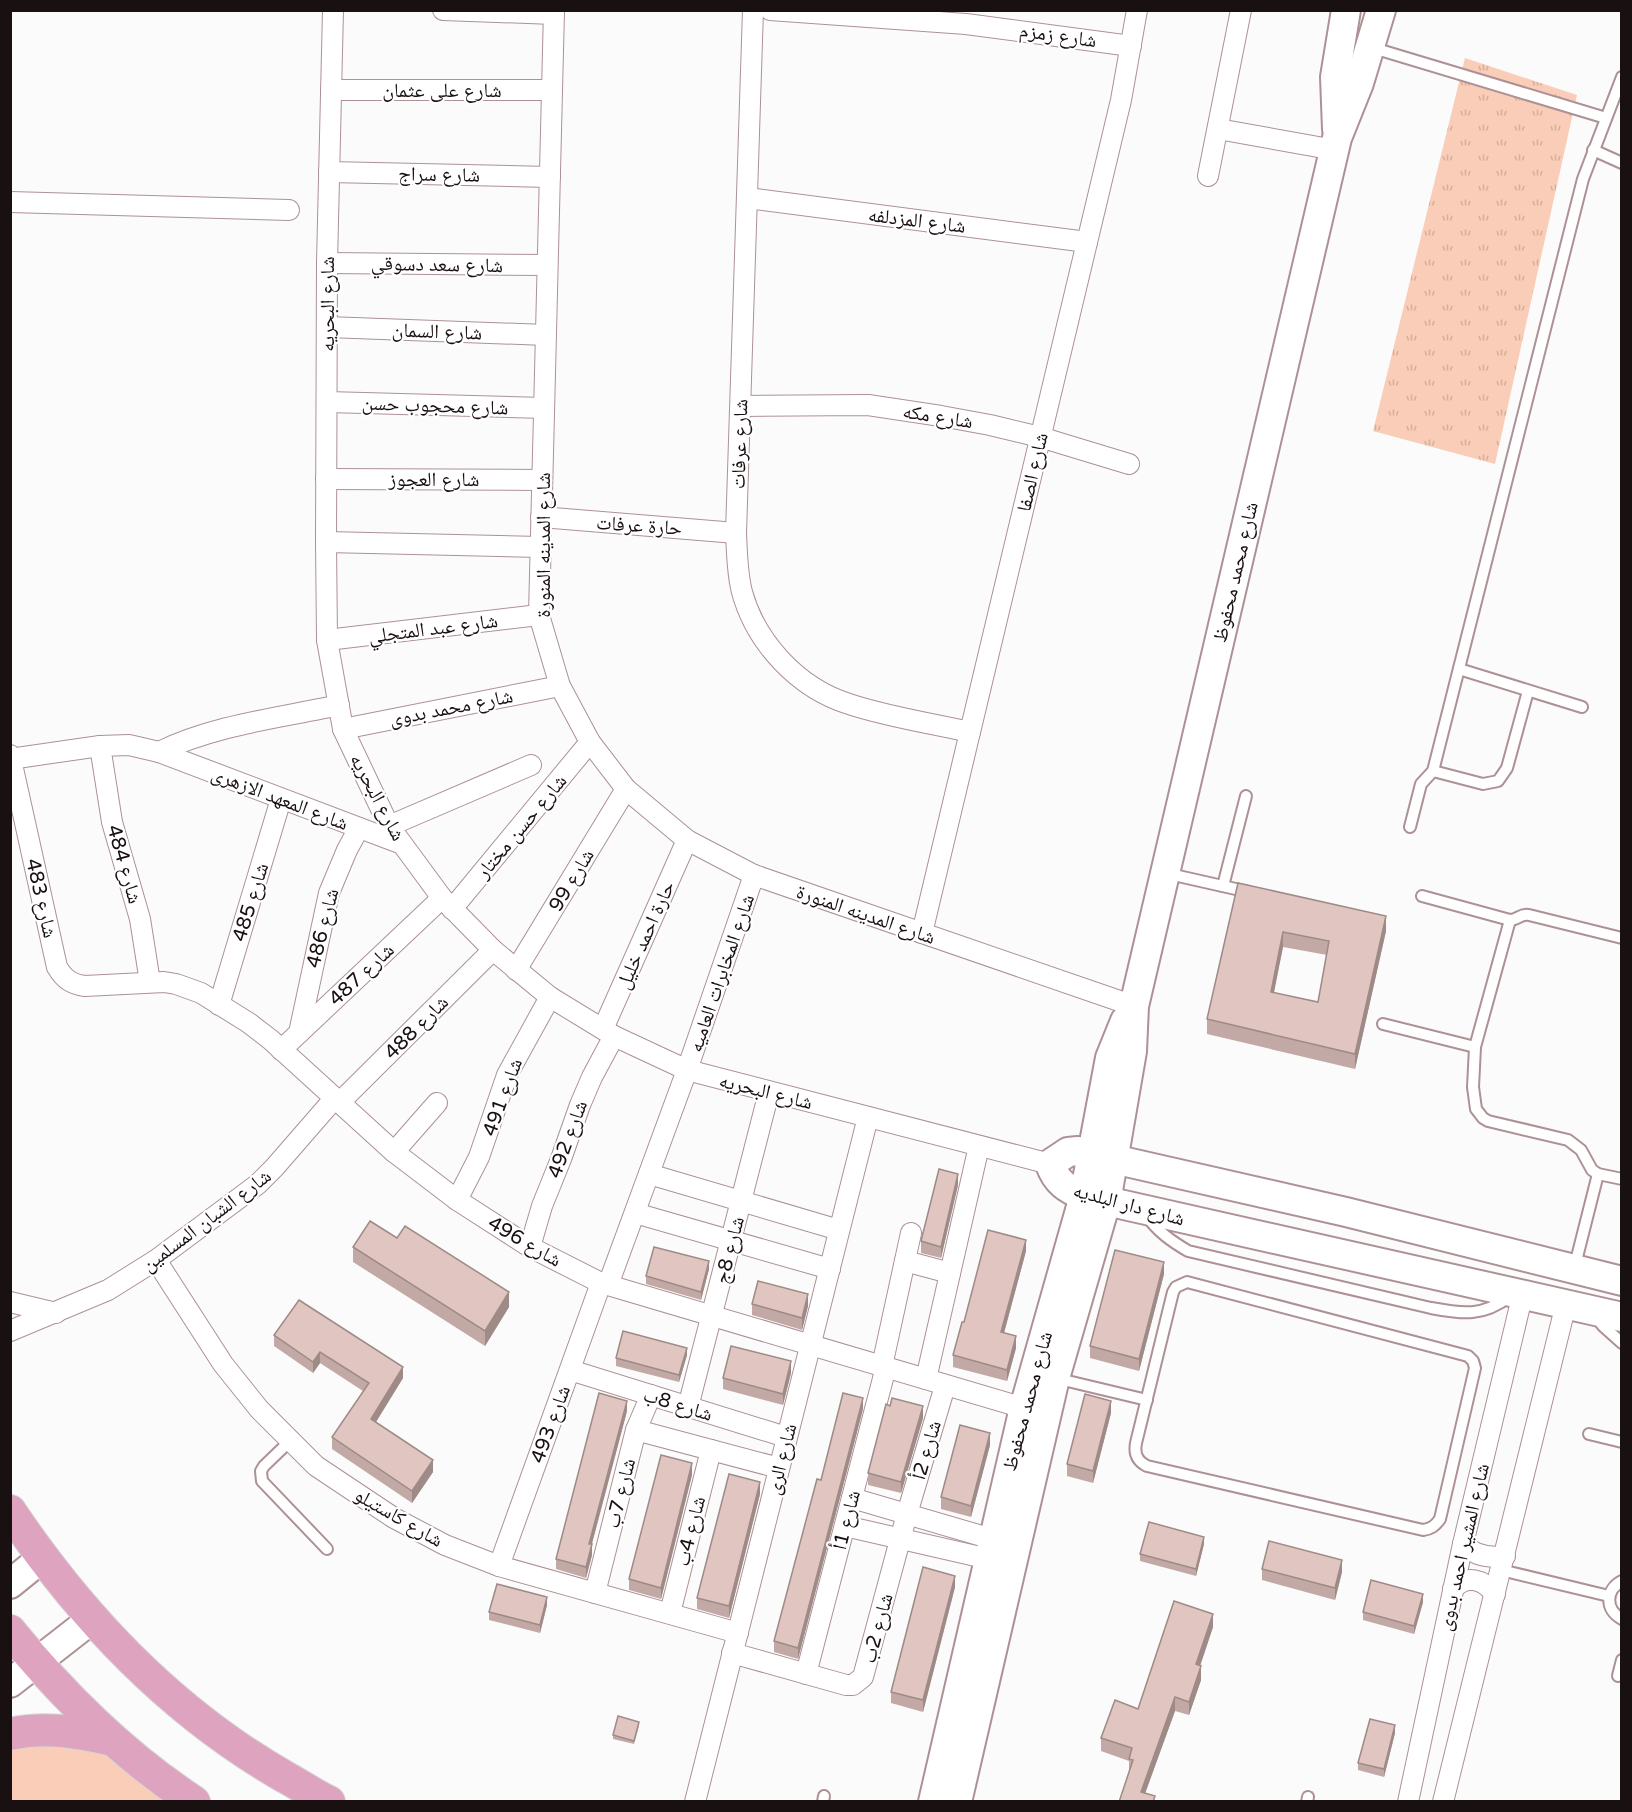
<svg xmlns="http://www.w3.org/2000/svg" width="1632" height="1812" viewBox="0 0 1632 1812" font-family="'Varela Round','Noto Naskh Arabic',sans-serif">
	<defs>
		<pattern id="park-tufts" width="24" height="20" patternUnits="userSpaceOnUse" patternTransform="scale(1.5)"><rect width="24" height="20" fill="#f9cdb7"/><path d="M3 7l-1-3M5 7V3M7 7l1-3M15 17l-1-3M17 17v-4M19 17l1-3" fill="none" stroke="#d5af9c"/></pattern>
	</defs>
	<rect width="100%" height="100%" fill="#fbfbfb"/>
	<path fill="#f9cdb7" d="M67 1738 94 1743 174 1802H11V1749Z"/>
	<path fill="url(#park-tufts)" d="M1465 58 1577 95 1495 464 1373 431Z"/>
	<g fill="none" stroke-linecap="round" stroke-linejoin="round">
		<defs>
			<g id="lane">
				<path d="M1370 47 1606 118"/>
				<path d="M1593 150 1622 163"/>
				<path d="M1459 669 1582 707"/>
				<path d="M1433 771 1483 784 1498 781 1507 768 1528 691"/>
				<path d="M1410 827 1421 784 1433 771 1583 179 1622 77"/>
				<path d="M1165 873 1249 892"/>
				<path d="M1223 886 1246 796"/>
				<path d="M1422 896 1510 920C1518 920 1521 913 1529 915L1622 938"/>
				<path d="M1510 920 1475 1047 1473 1087 1476 1109 1483 1118 1488 1121 1568 1140 1581 1150 1592 1170 1598 1174 1622 1179"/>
				<path d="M1383 1024 1475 1047"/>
				<path d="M1146 1215C1157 1231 1171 1241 1188 1251L1431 1308C1463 1314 1483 1317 1510 1296"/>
				<path d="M1574 1269 1598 1174"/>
				<path d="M1187 1282 1468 1356 1473 1361 1475 1368 1440 1519C1435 1526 1431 1529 1423 1530L1147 1466C1137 1461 1134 1454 1136 1443L1173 1292 1176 1287Z"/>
				<path d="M1596 1317 1603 1326 1622 1343"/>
				<path d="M1055 1378 1147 1400"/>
				<path d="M1589 1434 1622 1442"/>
				<path d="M290 1441 264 1466 261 1471 262 1481 327 1549"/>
				<path d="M1501 1570 1609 1596"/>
				<path d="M1622 1581C1605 1590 1605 1610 1622 1619"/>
				<path d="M1618 1676 1622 1660"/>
				<path d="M823 1802 824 1796"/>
				<path d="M1307 1802 1308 1797"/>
			</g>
			<g id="street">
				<path d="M333 10 327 263 326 542 327 640 343 729 389 826 442 898 493 950 550 997 614 1036 687 1070 1050 1164"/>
				<path d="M443 10 554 14"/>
				<path d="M554 10 539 615 560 686 590 742 626 789 687 840 754 875 1134 1006"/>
				<path d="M753 10 736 533C737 552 737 573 742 592 756 643 798 688 849 704 888 717 930 723 970 732"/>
				<path d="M770 10 966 24 1131 46"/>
				<path d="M331 90H552"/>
				<path d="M1218 129 1335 150"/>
				<path d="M329 172 550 177"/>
				<path d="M1208 176 1241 10"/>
				<path d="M747 198 1087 242"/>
				<path d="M10 202 289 210"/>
				<path d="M327 263 547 265"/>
				<path d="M327 327 546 335"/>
				<path d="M327 402 544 408"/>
				<path d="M741 406 868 405 941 416 990 425 1040 437 1129 464"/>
				<path d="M326 479 542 480"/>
				<path d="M541 517 736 533"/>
				<path d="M326 542 540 547"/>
				<path d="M327 640 539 615"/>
				<path d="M343 729 560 686"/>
				<path d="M100 746 112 822 140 919 150 982"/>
				<path d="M159 752C214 725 279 718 339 705"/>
				<path d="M10 755 57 967C64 979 71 984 85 986L164 982 176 984 201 993 249 1023 271 1040 394 1152 457 1200 530 1247 601 1283 1024 1408"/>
				<path d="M10 759 100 746 129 745 159 752 402 844"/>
				<path d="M389 826 531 765"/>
				<path d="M452 909 590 742"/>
				<path d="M922 933 1121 100 1137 10"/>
				<path d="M516 970 626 789"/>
				<path d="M219 1005 281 799"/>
				<path d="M603 1029 687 840"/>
				<path d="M299 1033 329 893 347 850 359 828"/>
				<path d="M281 1050 442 898"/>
				<path d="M339 1103 493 950"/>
				<path d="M394 1152 437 1103"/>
				<path d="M649 1174 839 1230"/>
				<path d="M457 1200 479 1157 507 1075 550 997"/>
				<path d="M635 1213 830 1269"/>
				<path d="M530 1247 542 1206 561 1159 580 1105 592 1077 614 1036"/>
				<path d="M156 1260 223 1364 259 1409 316 1466 394 1518 445 1545 499 1566 738 1633"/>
				<path d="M905 1261 950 1273"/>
				<path d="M608 1285 687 1070 754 875"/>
				<path d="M10 1302 56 1313"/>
				<path d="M10 1331 108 1290 156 1260 258 1184 274 1168 334 1099"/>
				<path d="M882 1366 911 1233"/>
				<path d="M570 1370 786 1437"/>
				<path d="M926 1379 979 1146"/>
				<path d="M688 1407 769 1092"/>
				<path d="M636 1430 779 1468"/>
				<path d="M852 1498 992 1539"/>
				<path d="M845 1526 989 1559"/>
				<path d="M1463 1544C1474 1556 1489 1558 1505 1556"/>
				<path d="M499 1566 601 1283"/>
				<path d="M1453 1589C1466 1574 1483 1579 1495 1594"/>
				<path d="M595 1593 636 1430 651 1395"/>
				<path d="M670 1613 711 1450"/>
				<path d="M732 1653 846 1685H853L863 1677 907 1514 945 1386"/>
				<path d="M806 1674 886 1367"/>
				<path d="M695 1802 868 1117"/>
				<path d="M1408 1802 1463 1544 1523 1293"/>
				<path d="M1443 1802 1566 1304"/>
			</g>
			<g id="secondary">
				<path d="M1337 129 1335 77 1346 10"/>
				<path d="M1622 1281 1346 1212 1078 1151 1068 1152 1050 1164C1056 1182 1067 1189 1084 1196L1622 1317"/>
				<path d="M10 1584 42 1558"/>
				<path d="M10 1683 92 1619"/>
				<path d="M933 1802 1024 1408 1084 1196 1110 1058 1125 1021"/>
				<path d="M957 1802 1055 1378 1106 1202 1132 1051 1134 1006 1337 138 1359 83 1381 10"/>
			</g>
			<g id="primary">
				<path d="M10 1511C82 1618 173 1713 285 1777 300 1785 314 1795 329 1802"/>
				<path d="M10 1631C63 1696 124 1756 194 1802"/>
				<path d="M10 1734C46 1726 79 1732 113 1740"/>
			</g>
		</defs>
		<use href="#lane" stroke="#ad9194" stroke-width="14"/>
		<use href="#street" stroke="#ad9194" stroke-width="22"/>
		<use href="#secondary" stroke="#ad9194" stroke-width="32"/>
		<use href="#primary" stroke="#d6d4d4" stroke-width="34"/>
		<use href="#lane" stroke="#fff" stroke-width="10"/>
		<use href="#street" stroke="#fff" stroke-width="20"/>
		<use href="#secondary" stroke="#fff" stroke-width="28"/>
		<use href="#primary" stroke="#dea3bf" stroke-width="32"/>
	</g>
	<g fill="#c2a9a5" fill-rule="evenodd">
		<path d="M1238 883 1386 931 1355 1069 1207 1034V1019ZM1283 947 1327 955 1318 1002 1273 993Z"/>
		<path d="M958 1185 941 1258 921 1253V1241Z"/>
		<path d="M397 1238 509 1307 485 1346 353 1262V1247Z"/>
		<path d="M1026 1251 1004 1333 1016 1348 1007 1381 953 1367V1355L964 1322Z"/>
		<path d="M709 1269 701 1300 646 1284V1276Z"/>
		<path d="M1164 1274 1139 1371 1090 1358V1346Z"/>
		<path d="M752 1304 808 1306 802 1330 752 1315Z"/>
		<path d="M274 1335 403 1378 376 1422 433 1472 412 1503 332 1449V1437L363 1391 320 1363 313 1373 274 1346Z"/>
		<path d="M687 1355 679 1382 616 1366V1358Z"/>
		<path d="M791 1373 783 1405 723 1389V1378Z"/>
		<path d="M863 1409 798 1659 774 1652V1641Z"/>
		<path d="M627 1411 592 1544V1555L586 1578 556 1569V1559Z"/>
		<path d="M1111 1413 1093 1483 1067 1476V1464Z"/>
		<path d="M923 1418 901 1493 868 1485V1473Z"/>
		<path d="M990 1445 971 1517 941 1509V1497Z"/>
		<path d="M692 1475 661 1599 629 1590V1579Z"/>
		<path d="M760 1494 729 1618 697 1609V1598Z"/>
		<path d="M1204 1544 1196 1576 1140 1561V1554Z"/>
		<path d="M1262 1569 1342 1572 1335 1600 1262 1580Z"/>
		<path d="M955 1587 923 1712 891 1703V1692Z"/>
		<path d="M1423 1602 1414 1634 1363 1620V1612Z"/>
		<path d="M547 1605 540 1633 489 1620V1612Z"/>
		<path d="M1213 1627 1200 1666 1201 1680 1189 1715 1175 1711 1145 1793 1155 1802H1119L1129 1772V1761L1101 1751V1738L1138 1709Z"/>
		<path d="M639 1726 634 1744 613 1739V1735Z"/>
		<path d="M1395 1733 1384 1777 1358 1770V1763Z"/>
	</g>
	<g fill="#9e8a86">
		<path d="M1386 916V931L1355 1069V1054Z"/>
		<path d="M1283 932V947L1271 1008V992Z"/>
		<path d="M958 1174V1185L941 1258V1247Z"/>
		<path d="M1026 1240V1251L1001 1344V1332Z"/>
		<path d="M709 1261V1269L701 1300V1292Z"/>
		<path d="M1164 1262V1274L1139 1371V1359Z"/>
		<path d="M509 1292V1307L485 1346V1331Z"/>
		<path d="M808 1294V1306L802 1330V1318Z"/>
		<path d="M1016 1336V1348L1007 1381V1370Z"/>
		<path d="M687 1348V1355L679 1382V1375Z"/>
		<path d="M320 1352V1363L313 1373V1362Z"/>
		<path d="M791 1361V1373L783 1405V1394Z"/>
		<path d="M403 1367V1378L371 1430V1419Z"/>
		<path d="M863 1398V1409L798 1659V1648Z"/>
		<path d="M627 1401V1411L589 1554V1544Z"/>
		<path d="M1111 1401V1413L1093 1483V1471Z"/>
		<path d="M923 1406V1418L901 1493V1482Z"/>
		<path d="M990 1433V1445L971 1517V1506Z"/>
		<path d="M433 1460V1472L412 1503V1491Z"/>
		<path d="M692 1463V1475L661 1599V1588Z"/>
		<path d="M760 1482V1494L729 1618V1606Z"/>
		<path d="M1204 1537V1544L1196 1576V1569Z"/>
		<path d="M592 1544V1555L586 1578V1567Z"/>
		<path d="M1342 1560V1572L1335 1600V1588Z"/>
		<path d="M955 1576V1587L923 1712V1700Z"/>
		<path d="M1423 1594V1602L1414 1634V1626Z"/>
		<path d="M547 1597V1605L540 1633V1625Z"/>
		<path d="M1213 1614V1627L1196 1678V1664Z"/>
		<path d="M1201 1666V1680L1189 1715V1702Z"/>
		<path d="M1175 1697V1711L1142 1802 1141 1792Z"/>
		<path d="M1395 1725V1733L1384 1777V1769Z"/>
	</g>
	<g fill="#e1c5c0" stroke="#9e8a86" stroke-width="1.5" fill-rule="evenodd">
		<path d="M1238 883 1386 916 1355 1054 1207 1019ZM1283 932 1329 941 1318 1002 1271 992Z"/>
		<path d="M939 1169 958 1174 941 1247 921 1241Z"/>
		<path d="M370 1221 397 1238 405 1226 509 1292 485 1331 353 1247Z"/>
		<path d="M988 1230 1026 1240 1001 1332 1016 1336 1007 1370 953 1355 962 1322H964Z"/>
		<path d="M654 1247 709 1261 701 1292 646 1276Z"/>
		<path d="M1115 1250 1164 1262 1139 1359 1090 1346Z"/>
		<path d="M758 1281 808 1294 802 1318 752 1304Z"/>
		<path d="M299 1300 403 1367 371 1419 433 1460 412 1491 332 1437 369 1383 320 1352 313 1362 274 1335Z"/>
		<path d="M623 1331 687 1348 679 1375 616 1358Z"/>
		<path d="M731 1346 791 1361 783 1394 723 1378Z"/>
		<path d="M599 1393 627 1401 589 1544H592L586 1567 556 1559Z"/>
		<path d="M843 1393 863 1398 798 1648 774 1641 817 1479 821 1480Z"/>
		<path d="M1085 1394 1111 1401 1093 1471 1067 1464Z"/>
		<path d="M892 1398 923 1406 901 1482 868 1473 886 1404 890 1406Z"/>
		<path d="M960 1425 990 1433 971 1506 941 1497Z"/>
		<path d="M661 1455 692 1463 661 1588 629 1579Z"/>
		<path d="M729 1474 760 1482 729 1606 697 1598Z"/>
		<path d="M1149 1522 1204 1537 1196 1569 1140 1554Z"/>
		<path d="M1269 1541 1342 1560 1335 1588 1262 1569Z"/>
		<path d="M923 1567 955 1576 923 1700 891 1692Z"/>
		<path d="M1371 1580 1423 1594 1414 1626 1363 1612Z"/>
		<path d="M497 1584 547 1597 540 1625 489 1612Z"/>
		<path d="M1174 1601 1213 1614 1196 1664 1201 1666 1189 1702 1175 1697 1141 1792 1155 1796 1153 1802H1119L1133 1760 1129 1759 1132 1748 1101 1738 1115 1700 1138 1709Z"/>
		<path d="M618 1716 639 1722 634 1741 613 1735Z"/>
		<path d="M1370 1719 1395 1725 1384 1769 1358 1763Z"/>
	</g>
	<g text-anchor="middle" stroke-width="4.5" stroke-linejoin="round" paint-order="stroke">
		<g font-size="20" fill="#191011" stroke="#fff">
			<text transform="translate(1058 35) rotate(8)" y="7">شارع زمزم</text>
			<text x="442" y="97">شارع على عثمان</text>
			<text transform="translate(439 174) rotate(1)" y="7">شارع سراج</text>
			<text transform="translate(917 220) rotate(7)" y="7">شارع المزدلفه</text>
			<text transform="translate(437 264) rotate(1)" y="7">شارع سعد دسوقي</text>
			<text transform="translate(327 304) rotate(-90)" y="7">شارع البحريه</text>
			<text transform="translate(437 331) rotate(2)" y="7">شارع السمان</text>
			<text transform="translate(435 405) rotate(2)" y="7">شارع محجوب حسن</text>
			<text transform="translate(938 416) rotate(9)" y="7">شارع مكه</text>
			<text transform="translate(739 444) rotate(-88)" y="7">شارع عرفات</text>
			<text transform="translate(1032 472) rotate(-77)" y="7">شارع الصفا</text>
			<text x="434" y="486">شارع العجوز</text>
			<text transform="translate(639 525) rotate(4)" y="7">حارة عرفات</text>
			<text transform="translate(543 545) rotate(-90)" y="7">شارع المدينه المنورة</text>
			<text transform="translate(1235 572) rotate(-77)" y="7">شارع محمد محفوظ</text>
			<text transform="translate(433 628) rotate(-7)" y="7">شارع عبد المتجلي</text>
			<text transform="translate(451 707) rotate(-11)" y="7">شارع محمد بدوى</text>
			<text transform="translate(378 797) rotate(62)" y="7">شارع البحريه</text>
			<text transform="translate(280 798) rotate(21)" y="7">شارع المعهد الازهرى</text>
			<text transform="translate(521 826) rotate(-50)" y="7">شارع حسن مختار</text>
			<text transform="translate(125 864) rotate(74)" y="7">شارع 484</text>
			<text transform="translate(571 880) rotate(-59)" y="7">شارع 99</text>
			<text transform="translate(42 898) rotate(77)" y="7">شارع 483</text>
			<text transform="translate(250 902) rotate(-73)" y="7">شارع 485</text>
			<text transform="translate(866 914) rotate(19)" y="7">شارع المدينه المنورة</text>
			<text transform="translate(322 928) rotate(-76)" y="7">شارع 486</text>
			<text transform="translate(645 935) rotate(-66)" y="7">حارة احمد خليل</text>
			<text transform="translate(721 973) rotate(-71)" y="7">شارع المخابرات العاميه</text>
			<text transform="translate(361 974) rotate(-43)" y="7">شارع 487</text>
			<text transform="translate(416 1027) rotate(-45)" y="7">شارع 488</text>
			<text transform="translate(766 1091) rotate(14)" y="7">شارع البحريه</text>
			<text transform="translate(502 1097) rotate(-70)" y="7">شارع 491</text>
			<text transform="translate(567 1139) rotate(-70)" y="7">شارع 492</text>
			<text transform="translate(1129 1204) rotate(15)" y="7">شارع دار البلديه</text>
			<text transform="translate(206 1220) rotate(-37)" y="7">شارع الشبان المسلمين</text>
			<text transform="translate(525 1241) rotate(30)" y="7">شارع 496</text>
			<text transform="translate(729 1250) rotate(-76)" y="7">شارع 8ج</text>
			<text transform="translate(1027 1401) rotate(-75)" y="7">شارع محمد محفوظ</text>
			<text transform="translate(678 1404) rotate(17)" y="7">شارع 8ب</text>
			<text transform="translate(550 1424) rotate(-70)" y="7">شارع 493</text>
			<text transform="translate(926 1450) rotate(-74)" y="7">شارع 2أ</text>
			<text transform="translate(781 1459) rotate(-76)" y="7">شارع الرى</text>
			<text transform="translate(620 1493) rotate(-76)" y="7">شارع 7ب</text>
			<text transform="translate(399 1517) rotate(30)" y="7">شارع كاستيلو</text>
			<text transform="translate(846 1520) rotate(-76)" y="7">شارع 1أ</text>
			<text transform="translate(690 1531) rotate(-76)" y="7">شارع 4ب</text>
			<text transform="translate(1463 1547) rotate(-77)" y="7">شارع المشير احمد بدوى</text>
			<text transform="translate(877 1628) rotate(-75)" y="7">شارع 2ب</text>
		</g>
	</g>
	<rect width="1632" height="1812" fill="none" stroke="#191011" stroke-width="24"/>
</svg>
